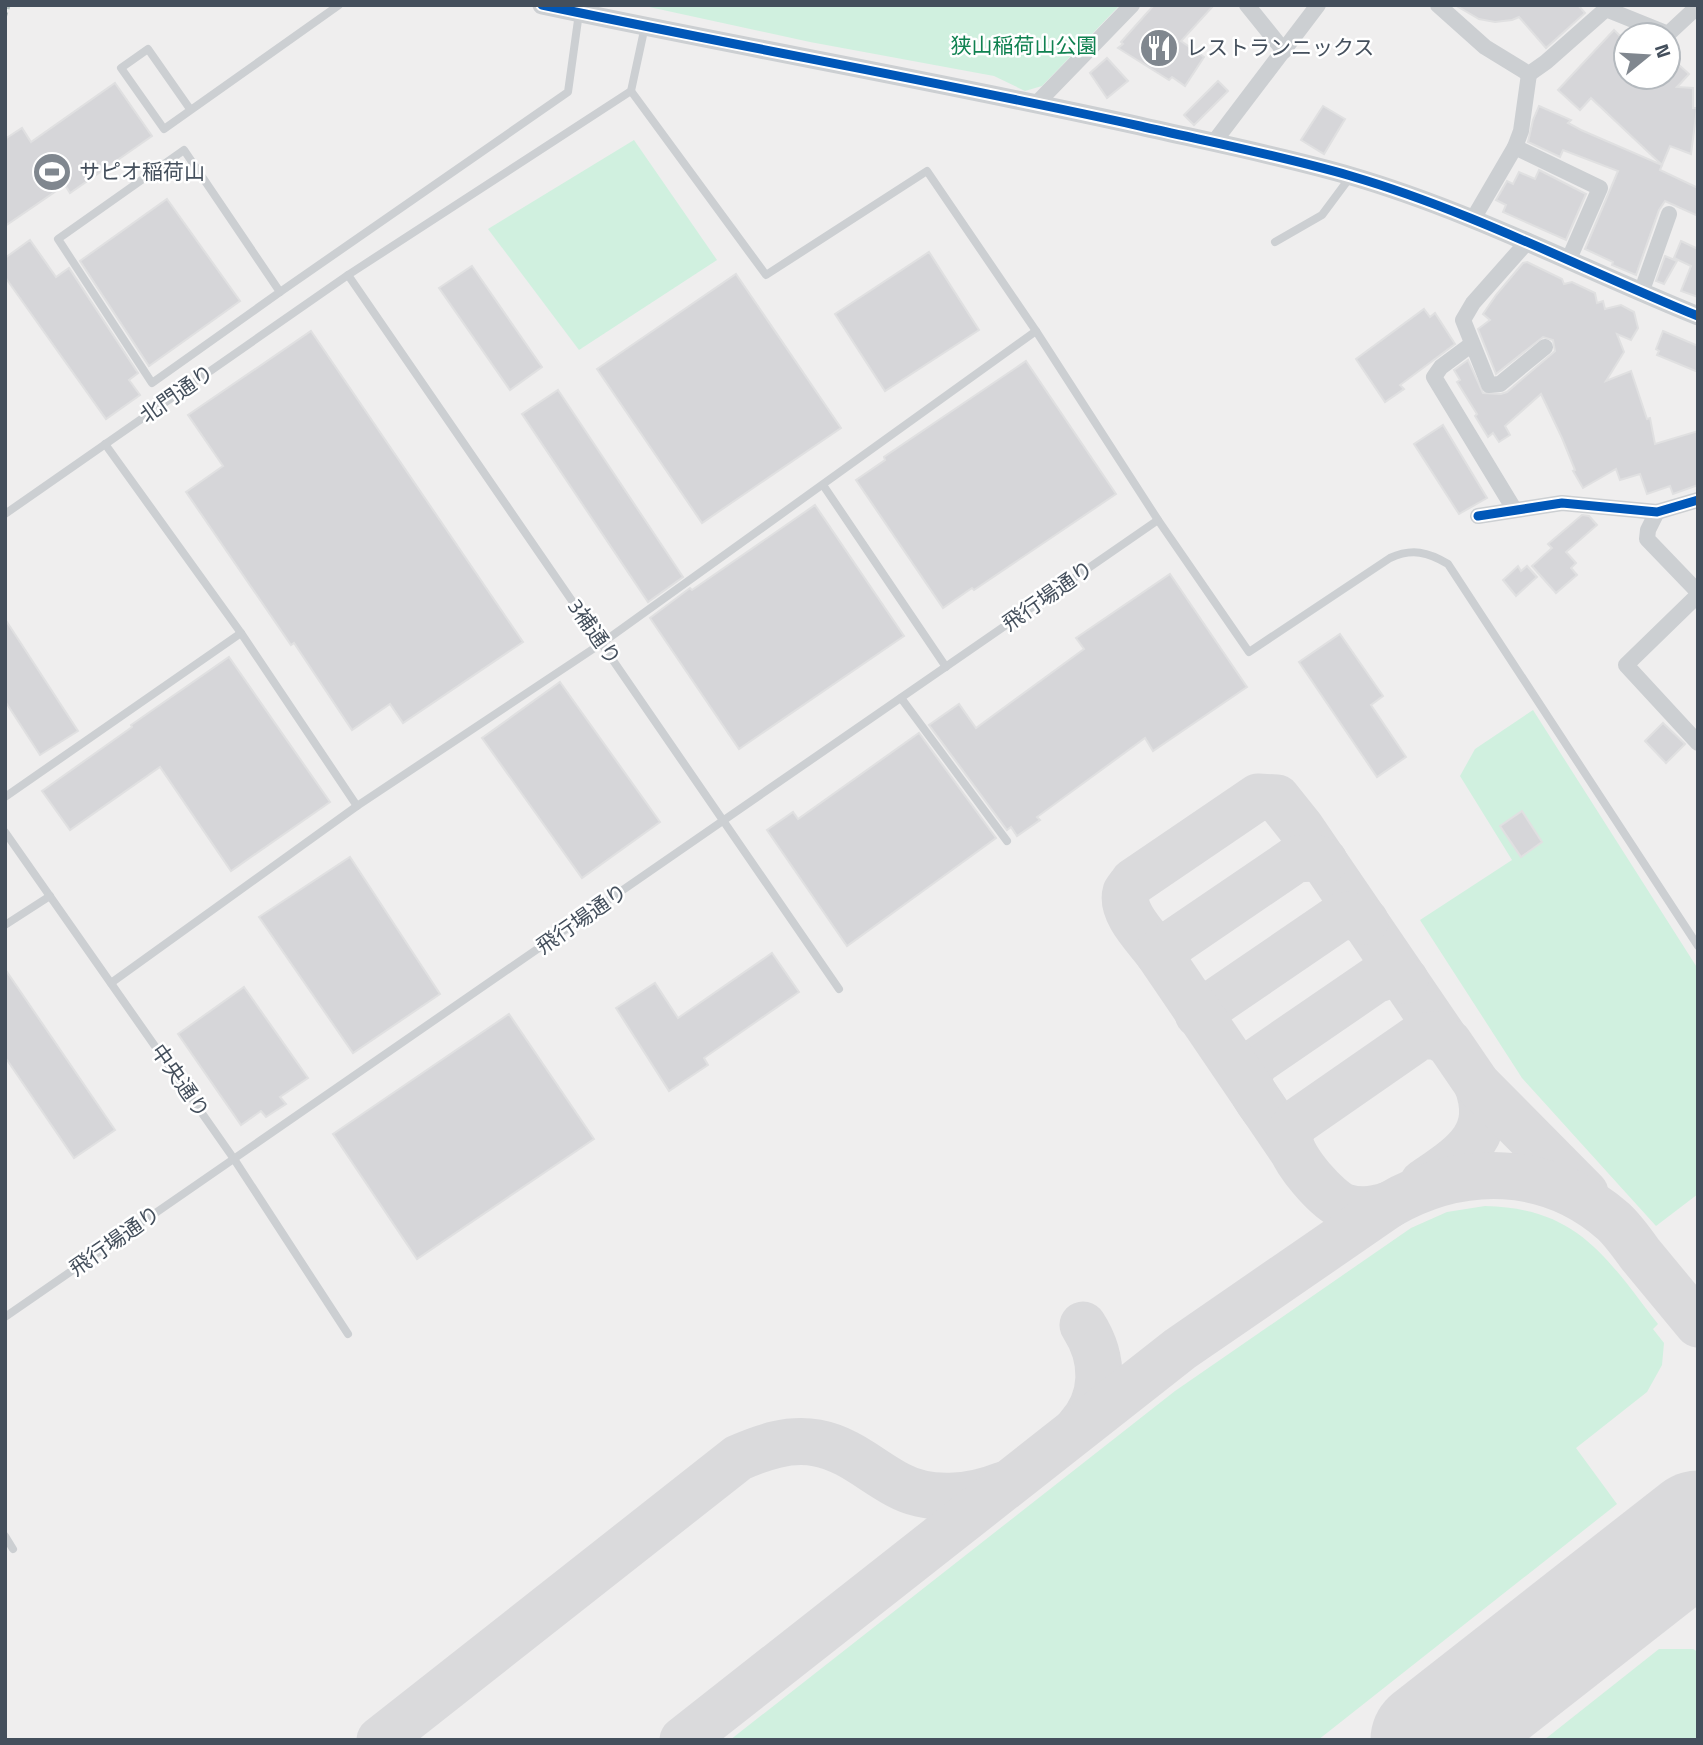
<svg xmlns="http://www.w3.org/2000/svg" width="1703" height="1745" viewBox="0 0 1703 1745" font-family="'Titillium Web','Noto Sans JP',sans-serif">
	<rect width="100%" height="100%" fill="#efeeee"/>
	<g fill="#d0f0df">
		<path d="M640 5H1120L1042 86 1025 91 994 76 810 42Z"/>
		<path d="M634 140 717 260 579 350 488 229Z"/>
		<path d="M1533 710 1698 969V1194L1656 1226 1522 1078 1420 920 1512 860 1460 776 1475 749Z"/>
		<path d="M1485 1206C1578 1208 1606 1257 1658 1324L1653 1329 1664 1343 1662 1365 1647 1392 1576 1448 1617 1504 1318 1740H730L1175 1391 1411 1228 1447 1212Z"/>
		<path d="M1659 1649H1693L1698 1652V1740H1544Z"/>
	</g>
	<g fill="none" stroke-linecap="round" stroke-linejoin="round">
		<g stroke="#dadadc" stroke-width="47">
			<path d="M1158 953C1147 938 1120 912 1126 892 1127 890 1132 884 1133 882L1258 797 1277 798 1301 828 1445 1039"/>
			<path d="M1198 1014 1340 917 1348 915 1365 921"/>
			<path d="M1264 1109C1252 1093 1242 1079 1257 1061L1375 980 1390 975 1405 980"/>
			<path d="M1292 1150 1158 953 1296 859 1313 858 1324 861"/>
			<path d="M1423 1183C1460 1157 1497 1137 1477 1084"/>
			<path d="M1389 1205C1375 1210 1360 1212 1345 1207 1328 1201 1291 1159 1290 1141 1289 1132 1293 1127 1298 1121L1419 1037 1435 1035 1449 1043 1477 1084 1585 1193"/>
			<path d="M1078 1428C1105 1398 1105 1359 1083 1325"/>
			<path d="M380 1740 738 1458C763 1447 789 1438 817 1443 849 1449 870 1470 898 1485 929 1502 971 1498 1003 1485"/>
			<path d="M683 1740 1180 1349 1389 1205C1462 1163 1548 1164 1613 1221 1623 1230 1632 1243 1640 1254 1659 1277 1679 1301 1698 1324"/>
		</g>
		<path stroke="#dadadc" stroke-width="119" d="M1430 1740 1698 1530"/>
	</g>
	<g fill="#d6d6d9" stroke="#e0e0e1" stroke-width="2">
		<path d="M1154 5H1214L1181 41 1204 57 1185 86 1172 77 1169 80 1118 48 1123 44 1121 42Z"/>
		<path d="M1455 5H1578L1585 13 1546 48 1519 17 1512 20 1495 22 1479 19Z"/>
		<path d="M1614 30 1626 42V77H1668V55L1689 74 1677 87 1693 88V108H1697L1691 154 1670 146 1662 165 1591 98 1580 110 1558 90Z"/>
		<path d="M1107 58 1128 81 1107 98 1090 73Z"/>
		<path d="M1218 81 1228 91 1194 125 1184 115Z"/>
		<path d="M115 83 152 136 70 193 65 185 5 226V139L22 128 31 142Z"/>
		<path d="M1323 106 1345 119 1324 154 1301 140Z"/>
		<path d="M1539 106 1571 120 1568 123 1581 130 1662 165 1660 170 1698 188V216L1665 201 1659 210 1636 275 1612 265 1613 262 1585 249 1618 171 1563 150 1560 157 1528 142 1533 120Z"/>
		<path d="M1539 170 1586 194 1566 240 1503 212 1506 205 1496 200 1507 181 1513 184 1519 172 1535 179Z"/>
		<path d="M167 199 240 301 149 366 80 261Z"/>
		<path d="M30 240 56 277 69 268 138 373 129 380 140 395 106 419 5 277V258Z"/>
		<path d="M1681 241 1698 249V297L1681 291 1691 266 1674 258Z"/>
		<path d="M929 252 979 330 885 391 835 314Z"/>
		<path d="M1665 256 1677 261 1664 284 1656 281Z"/>
		<path d="M1527 262 1562 279 1564 284 1572 282 1595 293 1597 303 1603 301 1605 309 1621 305 1634 312 1638 328 1631 340 1617 334 1624 352 1606 381 1631 371 1647 419 1650 418 1655 444 1698 431V485L1673 494 1670 486 1647 494 1640 474 1620 480 1616 469 1583 488 1573 471 1575 470 1562 438 1541 394 1505 426 1510 435 1499 442 1493 433 1488 437 1475 416 1477 414 1457 382 1460 380 1454 370 1468 360 1483 393 1501 394 1507 392 1555 351 1553 340 1543 337 1496 374 1478 329 1490 320 1483 314 1496 295 1523 263Z"/>
		<path d="M472 266 542 367 510 390 439 288Z"/>
		<path d="M736 274 841 428 702 523 597 369Z"/>
		<path d="M1424 309 1430 317 1435 313 1455 344 1400 385 1404 389 1385 402 1356 359Z"/>
		<path d="M311 331 523 642 403 723 390 704 352 730 294 643 291 645 186 492 223 466 188 415Z"/>
		<path d="M1663 331 1698 346V372L1657 355 1659 351 1656 349Z"/>
		<path d="M1026 361 1116 494 974 590 972 588 943 608 856 480 885 460 884 457Z"/>
		<path d="M558 390 683 577 648 602 522 414Z"/>
		<path d="M1443 425 1487 498 1459 514 1414 444Z"/>
		<path d="M815 505 904 636 739 749 650 618 690 588 692 590Z"/>
		<path d="M1582 515 1589 516 1597 525 1566 552 1576 563 1571 568 1577 575 1556 593 1532 566 1552 548 1548 544Z"/>
		<path d="M1518 566 1521 571 1527 566 1537 577 1516 596 1503 580Z"/>
		<path d="M1170 574 1247 687 1153 751 1145 738 1037 817 1040 820 1017 836 1011 827 1007 830 929 725 959 704 976 728 1084 649 1076 638Z"/>
		<path d="M5 619 78 731 40 755 5 701Z"/>
		<path d="M1340 634 1383 696 1371 705 1406 757 1377 777 1299 662Z"/>
		<path d="M229 657 330 802 231 871 160 767 70 830 42 791 132 727 131 725Z"/>
		<path d="M560 682 660 822 582 878 482 738Z"/>
		<path d="M1663 723 1685 744 1666 763 1645 741Z"/>
		<path d="M919 733 996 838 847 946 767 830 793 812 798 819Z"/>
		<path d="M1522 811 1542 842 1521 857 1500 826Z"/>
		<path d="M350 857 440 994 353 1053 259 917Z"/>
		<path d="M772 953 799 992 704 1058 708 1065 669 1091 616 1008 655 983 678 1018Z"/>
		<path d="M5 969 115 1130 74 1158 5 1057Z"/>
		<path d="M244 987 308 1078 280 1097 286 1104 266 1117 261 1111 241 1125 178 1034Z"/>
		<path d="M509 1014 594 1139 417 1259 333 1134Z"/>
	</g>
	<g fill="none" stroke-linecap="round" stroke-linejoin="round">
		<path stroke="#b7c4c2" stroke-width="3.5" stroke-dasharray="5 3.5" stroke-linecap="butt" d="M5 17 9 5"/>
		<g stroke="#cccfd2" stroke-width="8">
			<path d="M631 91 766 275 927 171 1036 331 1158 520 1249 652 1390 558C1412 548 1428 552 1448 564L1698 946"/>
			<path d="M190 109 148 49 121 68 164 129 339 5"/>
			<path d="M184 150 280 292 152 383 58 239Z"/>
			<path d="M1275 242 1322 215 1351 176"/>
			<path d="M348 275 839 989"/>
			<path d="M280 292 568 92 579 13"/>
			<path d="M105 444 241 633 357 806"/>
			<path d="M823 485 946 667"/>
			<path d="M5 514 348 275 631 91 645 26"/>
			<path d="M901 698 1007 841"/>
			<path d="M5 797 241 633"/>
			<path d="M5 832 234 1159 348 1334"/>
			<path d="M5 925 50 896"/>
			<path d="M111 983 357 806 602 643 1036 331"/>
			<path d="M5 1317 1158 520"/>
			<path d="M5 1536 13 1549"/>
		</g>
		<g stroke="#cccfd2" stroke-width="16">
			<path d="M1247 5 1284 51"/>
			<path d="M1438 5 1485 47 1529 74 1546 62 1606 9 1668 34 1698 6"/>
			<path d="M1037 103 1132 5"/>
			<path d="M1214 142 1318 5"/>
			<path d="M1515 147 1600 188 1569 259"/>
			<path d="M1473 219 1515 147 1521 131 1529 74"/>
			<path d="M1528 241 1473 303 1463 320 1489 385 1500 384 1545 347"/>
			<path d="M1641 293 1669 214"/>
			<path d="M1472 344 1441 367 1434 377 1514 509"/>
			<path d="M1657 512 1648 530 1647 539 1698 592"/>
			<path d="M1478 516 1562 503 1657 512 1698 500"/>
			<path d="M1698 595 1626 665 1698 743"/>
		</g>
		<path stroke="#cccfd2" stroke-width="19" d="M542 5C741 47 941 82 1140 126 1210 142 1282 156 1351 176 1471 211 1582 269 1698 316"/>
		<defs>
			<g id="cycleway">
				<path d="M542 5C741 47 941 82 1140 126 1210 142 1282 156 1351 176 1471 211 1582 269 1698 316"/>
				<path d="M1478 516 1562 503 1657 512 1698 500"/>
			</g>
		</defs>
		<use href="#cycleway" stroke="#fff" stroke-width="13"/>
		<use href="#cycleway" stroke="#0057b8" stroke-width="9"/>
	</g>
	<defs>
		<symbol id="restaurant-disc" viewBox="-11 -11 22 22"><circle r="9.5" fill="#80878f" stroke="#fff"/><path d="M-5-6h1v4h1v-4h1v4h1v-4h1v5L-1.5 .5V6h-2V.5L-5-1ZM5-6V6H3V1.5H1.5Q1.5-4 5-6Z" fill="#fff"/></symbol>
		<symbol id="stadium-disc" viewBox="-11 -11 22 22"><circle r="9.5" fill="#80878f" stroke="#fff"/><path d="M0-5a6.5 5 0 1 0 0 10a6.5 5 0 1 0 0-10ZM-3.5-1.8h7v3.6h-7Z" fill="#fff"/></symbol>
	</defs>
	<g fill-rule="evenodd">
		<use href="#restaurant-disc" x="1137" y="26" width="44" height="44"/>
		<use href="#stadium-disc" x="30" y="150" width="44" height="44"/>
	</g>
	<g text-anchor="middle" stroke-width="5" stroke-linejoin="round" paint-order="stroke">
		<g font-size="21" fill="#108251" stroke="#fff">
			<text x="1024" y="53">狭山稲荷山公園</text>
		</g>
		<g font-size="21" fill="#444f5c" stroke="#fff" text-anchor="start">
			<text x="1186" y="55">レストランニックス</text>
			<text x="79" y="179">サピオ稲荷山</text>
		</g>
		<g font-size="21" fill="#444f5c" stroke="#fff">
			<text transform="translate(177 394) rotate(-35)" y="7">北門通り</text>
			<text transform="translate(1048 596) rotate(-35)" y="7">飛行場通り</text>
			<text transform="translate(594 632) rotate(55)" y="7">3補通り</text>
			<text transform="translate(582 919) rotate(-35)" y="7">飛行場通り</text>
			<text transform="translate(180 1081) rotate(55)" y="7">中央通り</text>
			<text transform="translate(115 1241) rotate(-35)" y="7">飛行場通り</text>
		</g>
	</g>
	<rect width="1703" height="1745" fill="none" stroke="#444f5c" stroke-width="14"/>
	<g transform="translate(1647 56) rotate(72)"><circle r="33" fill="#ffffff" stroke="#b4b9be" stroke-width="2"/>
	<path d="M0-5L12 26L0 18L-12 26Z" fill="#80878f"/>
	<text y="-10" font-size="19" font-weight="bold" text-anchor="middle" fill="#444f5c">N</text>
	</g>
</svg>
